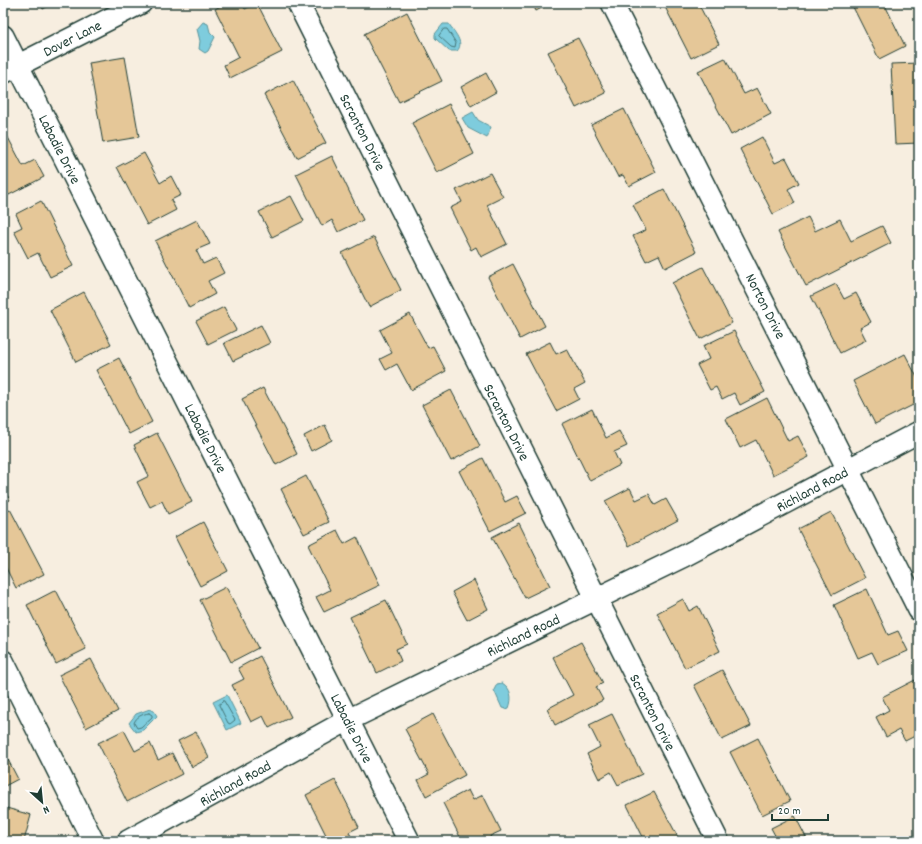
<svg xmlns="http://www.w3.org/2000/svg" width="922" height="844" viewBox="0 0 922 844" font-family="Dekko,sans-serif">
	<rect width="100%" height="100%" fill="#f7eee0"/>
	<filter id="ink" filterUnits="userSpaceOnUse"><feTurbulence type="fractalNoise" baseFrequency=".025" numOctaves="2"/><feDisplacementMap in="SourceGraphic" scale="8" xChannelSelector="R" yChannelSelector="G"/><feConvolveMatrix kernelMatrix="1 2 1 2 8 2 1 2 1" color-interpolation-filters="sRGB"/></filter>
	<g filter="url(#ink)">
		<g fill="#7eccdd" stroke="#589399">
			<path d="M203 22 208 24 210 32 215 37 208 51 205 53 199 49 200 41 197 29Z"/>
			<path d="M443 24H449C454 32 465 43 457 51H449L435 38V34Z"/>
			<path d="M473 112 478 120 491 127 487 138 468 128 462 118Z"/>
			<path d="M502 683C511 688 513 698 509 708L506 709 502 708 494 690 497 684Z"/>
			<path d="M227 695 241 723 227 730 213 702Z"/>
			<path d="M150 709 154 711 157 716 143 730 136 732 129 723 136 714Z"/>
		</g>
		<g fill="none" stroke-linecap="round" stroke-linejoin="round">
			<g stroke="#457678" stroke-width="1">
				<path d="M444 29H447L456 43 455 48 451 47 439 36Z"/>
				<path d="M224 701 235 720 230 724 228 723 219 705Z"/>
				<path d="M149 713 152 715V717L141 727 137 728 134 723C136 717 142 714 149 713Z"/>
			</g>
		</g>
		<g fill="#e5c798" stroke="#1f3d34">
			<path d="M40 3H54L43 9Z"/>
			<path d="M226 3H242L245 9 257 3 282 52 230 78 224 65 239 57 215 9Z"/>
			<path d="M532 3H551L536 11Z"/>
			<path d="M663 3H698L719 44 691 58Z"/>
			<path d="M851 3H884L905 46 879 59Z"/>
			<path d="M407 12 442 81 399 102 364 34Z"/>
			<path d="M578 38 606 93 576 108 548 52Z"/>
			<path d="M125 57 139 137 103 143 89 63Z"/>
			<path d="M725 58 744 94 757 88 771 114 731 135 698 71Z"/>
			<path d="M919 63V143L895 144 891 64Z"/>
			<path d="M486 73 496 92 471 106 461 87Z"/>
			<path d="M293 80 326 143 297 158 264 95Z"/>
			<path d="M449 104 474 154 437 173 412 123Z"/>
			<path d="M624 109 656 172 629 186 623 175 618 177 591 125Z"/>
			<path d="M3 128 23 166 35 160 44 177 3 198Z"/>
			<path d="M762 137 775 163 786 158 799 183 788 189 795 203 773 214 740 149Z"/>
			<path d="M144 153 160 183 171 176 181 195 171 200 176 210 147 225 117 167Z"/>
			<path d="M332 156 363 220 338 232 332 220 322 226 296 174Z"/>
			<path d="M490 173 503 197 487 205 507 244 481 257 476 247 471 250 450 208 462 202 456 190Z"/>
			<path d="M664 189 696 252 665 268 659 255 646 261 633 236 646 230 633 205Z"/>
			<path d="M291 196 304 221 272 237 259 212Z"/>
			<path d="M41 201 73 266 50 277 38 253 28 258 14 231 22 227 16 214Z"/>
			<path d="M808 217 815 231 840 219 851 241 882 226 891 243 806 286 778 232Z"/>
			<path d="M197 220 210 244 196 250 203 264 216 258 224 273 208 281 215 294 189 308 155 241Z"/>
			<path d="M374 237 401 290 369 307 342 253Z"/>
			<path d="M513 264 545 326 520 339 488 277Z"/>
			<path d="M703 267 732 323 700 339 672 283Z"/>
			<path d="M836 284 844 299 856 293 871 322 860 328 866 340 840 353 811 296Z"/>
			<path d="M84 292 111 344 76 362 50 310Z"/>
			<path d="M224 307 236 330 208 344 196 321Z"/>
			<path d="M410 314 428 348 433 346 446 371 411 390 397 364 386 370 380 359 392 353 380 330Z"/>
			<path d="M261 325 270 343 233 361 224 343Z"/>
			<path d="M734 331 765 392 740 405 734 393 722 399 716 387 710 390 697 365 709 359 703 346Z"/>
			<path d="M550 342 556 354 567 349 585 383 574 389 579 399 556 411 526 354Z"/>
			<path d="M905 354 919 381V402L875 424 853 381Z"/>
			<path d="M119 358 152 422 129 434 96 370Z"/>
			<path d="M263 388 297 454 276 465 242 399Z"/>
			<path d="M451 390 480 446 451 461 422 405Z"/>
			<path d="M767 398 788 441 798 436 809 457 773 475 756 440 740 448 726 419Z"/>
			<path d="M592 409 606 438 619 431 627 446 614 452 620 465 590 481 562 424Z"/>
			<path d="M325 425 332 440 311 451 304 436Z"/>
			<path d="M157 433 192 502 168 514 162 501 150 507 137 482 149 476 134 445Z"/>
			<path d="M483 458 505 502 517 496 526 513 490 531 459 471Z"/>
			<path d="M306 476 329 522 304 534 281 489Z"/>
			<path d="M3 488 10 500 3 504Z"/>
			<path d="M630 488 636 500 649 494 655 505 666 499 678 520 629 546 605 501Z"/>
			<path d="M10 509 44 574 16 588 3 562V512Z"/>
			<path d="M831 512 865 578 832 595 798 529Z"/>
			<path d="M203 522 228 571 200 586 175 537Z"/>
			<path d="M519 523 550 586 525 598 492 537Z"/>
			<path d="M337 530 344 544 357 537 380 585 324 612 316 597 330 590 308 545Z"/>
			<path d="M474 580 488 609 467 620 452 592Z"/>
			<path d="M226 587 258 648 231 662 200 600Z"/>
			<path d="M867 589 888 635 898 631 908 651 878 664 872 652 858 658 834 605Z"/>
			<path d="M56 590 86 649 56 664 27 605Z"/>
			<path d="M683 599 689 611 698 606 720 651 685 668 657 613Z"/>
			<path d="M386 600 407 644 396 649 401 661 377 673 350 617Z"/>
			<path d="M581 642 603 683 596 687 603 700 555 725 547 709 573 695 553 657Z"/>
			<path d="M260 656 291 717 269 728 263 716 251 722 232 685 244 679 238 668Z"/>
			<path d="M91 659 118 711 86 728 59 675Z"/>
			<path d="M722 670 751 726 722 740 694 685Z"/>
			<path d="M915 680 919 690V734L905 741 899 730 886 737 876 717 889 710 882 697Z"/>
			<path d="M433 714 465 775 426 796 418 780 429 774 405 729Z"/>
			<path d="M612 714 642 774 618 785 611 772 599 779 587 754 600 747 589 725Z"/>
			<path d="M124 730 135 751 150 743 158 760 172 753 182 774 127 802 98 743Z"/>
			<path d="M196 732 209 758 192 767 178 741Z"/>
			<path d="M758 738 790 801 762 815 730 752Z"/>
			<path d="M3 750 18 779 3 787Z"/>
			<path d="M335 780 359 827 349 832 353 841H324L328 839 306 795Z"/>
			<path d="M468 790 473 800 483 795 501 831 490 836 492 841H462L443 803Z"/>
			<path d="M654 792 680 841H645L627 805Z"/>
			<path d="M3 807 31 815 24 841H3Z"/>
			<path d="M795 816 808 841H778L771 828Z"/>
		</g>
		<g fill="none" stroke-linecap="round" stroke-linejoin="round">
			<defs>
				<g id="minor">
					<path d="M298 3 718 841"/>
					<path d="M612 3 919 610"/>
					<path d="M3 36 409 841"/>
					<path d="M3 73 141 3"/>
					<path d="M3 661 93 841"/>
					<path d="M128 841 348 720 686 555 919 432"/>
				</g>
			</defs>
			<use href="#minor" stroke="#1f3d34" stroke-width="24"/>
			<use href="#minor" stroke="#fff" stroke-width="21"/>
		</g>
	</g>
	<g text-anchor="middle" stroke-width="3" stroke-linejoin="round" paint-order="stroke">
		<g font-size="15" fill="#1f3d34" stroke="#fff">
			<text transform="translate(72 38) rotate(-27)" y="5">Dover Lane</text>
			<text transform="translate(363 132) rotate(63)" y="5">Scranton Drive</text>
			<text transform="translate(60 149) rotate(63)" y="5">Labadie Drive</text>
			<text transform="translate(766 306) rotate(63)" y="5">Norton Drive</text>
			<text transform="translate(507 422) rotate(63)" y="5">Scranton Drive</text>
			<text transform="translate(206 438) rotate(63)" y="5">Labadie Drive</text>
			<text transform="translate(812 489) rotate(-28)" y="5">Richland Road</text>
			<text transform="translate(523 635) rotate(-26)" y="5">Richland Road</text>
			<text transform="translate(653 712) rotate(63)" y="5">Scranton Drive</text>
			<text transform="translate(352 728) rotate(63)" y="5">Labadie Drive</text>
			<text transform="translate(235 783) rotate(-29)" y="5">Richland Road</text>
		</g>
	</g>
	<rect width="922" height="844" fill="none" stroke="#fff" stroke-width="16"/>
	<rect x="8" y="8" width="906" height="828" fill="none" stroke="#1f3d34" stroke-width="1.5" filter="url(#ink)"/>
	<g transform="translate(42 802) rotate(153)" stroke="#ffffff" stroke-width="3" paint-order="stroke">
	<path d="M0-3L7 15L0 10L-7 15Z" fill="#1f3d34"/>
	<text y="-6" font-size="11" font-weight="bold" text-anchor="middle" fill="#1f3d34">N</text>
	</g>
	<path d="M772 814v6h56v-6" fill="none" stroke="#1f3d34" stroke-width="2"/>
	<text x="778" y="814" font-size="12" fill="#1f3d34" stroke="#ffffff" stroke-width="3" paint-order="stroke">20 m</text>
</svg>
